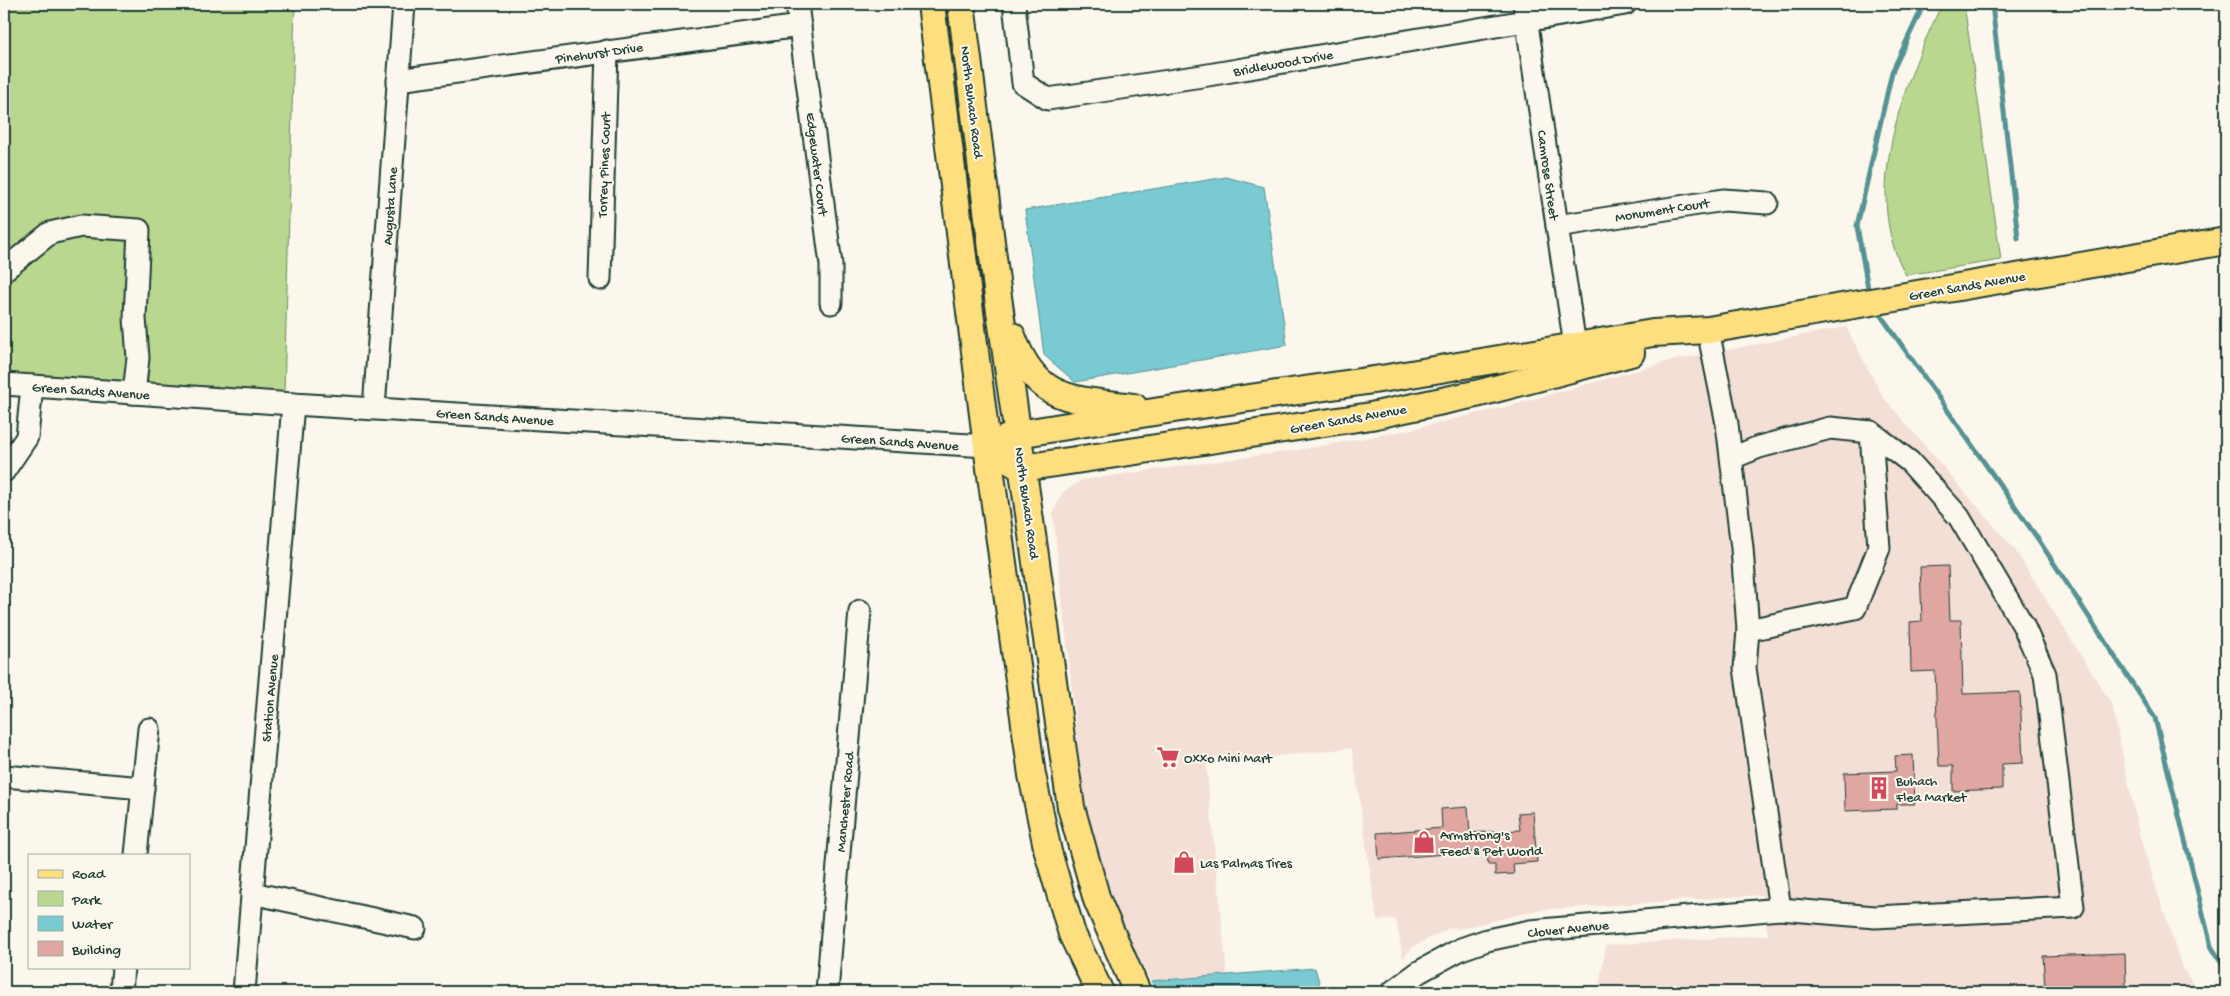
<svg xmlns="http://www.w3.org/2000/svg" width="2230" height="996" viewBox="0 0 2230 996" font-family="'Gochi Hand',sans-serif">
	<rect width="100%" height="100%" fill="#fbf7ec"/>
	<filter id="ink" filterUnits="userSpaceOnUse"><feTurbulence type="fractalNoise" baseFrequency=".02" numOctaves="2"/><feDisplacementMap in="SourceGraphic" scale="10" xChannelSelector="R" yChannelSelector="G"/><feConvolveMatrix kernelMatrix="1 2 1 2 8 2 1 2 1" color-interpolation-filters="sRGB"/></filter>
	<g filter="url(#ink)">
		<path fill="#f3dfd6" d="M1846 327 1883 397 2015 550 2112 705 2140 838 2183 970 2200 992H1598L1606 945 1768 935 1761 895 1538 910 1459 929 1450 928 1412 947 1403 958 1396 919 1377 920 1352 748 1206 764 1227 975 1151 981 1135 952 1114 902 1096 850 1082 783 1053 514 1062 493 1082 480 1298 450 1404 431 1513 405 1670 361Z"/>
		<g fill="#bad790" stroke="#6c8a62">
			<path d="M4 4H295L284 393 4 374Z"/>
			<path d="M1942 4H1964L2001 260 1906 275C1859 193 1905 81 1942 4Z"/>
		</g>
		<g fill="#79cad2" stroke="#559293">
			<path d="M1226 177 1264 187 1287 345 1075 382 1044 355 1025 210Z"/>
			<path d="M1315 968 1322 992H1157L1151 981Z"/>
		</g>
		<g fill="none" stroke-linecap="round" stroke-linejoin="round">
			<g stroke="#559293" stroke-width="5">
				<path d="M1992 4 2018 238"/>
				<path d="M1869 294 1857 226 1892 72 1924 4"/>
				<path d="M1877 310 2038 539 2155 718 2211 946 2226 970"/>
			</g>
		</g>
		<g fill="#e0a6a2" stroke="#1f3d34">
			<path d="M1948 566 1950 620H1961L1963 694 2020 692 2023 763 2002 764V789L1953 791V766H1939L1935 671 1911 672 1910 622 1922 621 1920 567Z"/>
			<path d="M1913 755 1915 804H1897V809L1845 811 1844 773 1896 771 1895 756Z"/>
			<path d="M1468 807 1470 833 1520 830 1518 813 1533 812 1537 862 1513 864 1514 874 1495 875V865H1488L1487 851 1379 859 1377 833 1442 828 1441 809Z"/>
			<path d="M2125 953 2126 986 2045 989 2043 956Z"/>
		</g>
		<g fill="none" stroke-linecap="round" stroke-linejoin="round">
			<defs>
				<g id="minor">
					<path d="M797 4 831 265V303"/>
					<path d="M1014 4 1023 83 1048 99 1202 76 1625 4"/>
					<path d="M1524 4 1575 346"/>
					<path d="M398 80 800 26"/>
					<path d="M1557 226 1724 200 1767 203"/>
					<path d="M4 270 50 233 81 226 139 230 135 318 138 358 134 393"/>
					<path d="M600 279 607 51"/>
					<path d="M1708 330 1727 424 1742 548 1748 630 1855 608 1879 548 1871 432 1830 428 1759 447 1732 458"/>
					<path d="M4 384 293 404 987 446"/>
					<path d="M374 408 404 4"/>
					<path d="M4 471 27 437 32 386"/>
					<path d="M4 776 143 788"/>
					<path d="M136 855 149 729"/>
					<path d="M252 893 415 928"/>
					<path d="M1780 909 1875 917 2073 907 2045 674 2023 625 1959 517 1910 462 1871 432"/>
					<path d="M121 992 123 967"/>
					<path d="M244 992 293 404"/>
					<path d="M827 992 860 611"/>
					<path d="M1392 992 1419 972 1461 949 1487 940 1530 931 1780 909 1745 668 1748 630"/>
				</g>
				<g id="major">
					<path d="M931 4 987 446 1032 775 1048 852 1072 934 1100 992"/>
					<path d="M961 4 998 297 1071 807 1097 900 1137 992"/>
					<path d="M1012 336C1036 403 1073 399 1134 407"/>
					<path d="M987 446 1018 434 1160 411 1387 378 1653 333 1708 330 2226 241"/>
					<path d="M1007 459 1022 468 1371 416 1480 393 1631 353"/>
				</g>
			</defs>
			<use href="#minor" stroke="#1f3d34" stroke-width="25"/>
			<use href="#major" stroke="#1f3d34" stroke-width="30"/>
			<use href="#minor" stroke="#fbf7ec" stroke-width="21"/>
			<use href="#major" stroke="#fedf80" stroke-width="26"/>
		</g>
	</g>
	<defs>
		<symbol id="supermarket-bare" viewBox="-9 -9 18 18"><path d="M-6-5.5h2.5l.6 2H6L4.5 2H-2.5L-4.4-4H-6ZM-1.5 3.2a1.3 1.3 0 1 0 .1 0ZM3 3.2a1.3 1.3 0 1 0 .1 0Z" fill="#d1495b" stroke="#fbf7ec" stroke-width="2.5" paint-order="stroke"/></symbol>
		<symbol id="building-bare" viewBox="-9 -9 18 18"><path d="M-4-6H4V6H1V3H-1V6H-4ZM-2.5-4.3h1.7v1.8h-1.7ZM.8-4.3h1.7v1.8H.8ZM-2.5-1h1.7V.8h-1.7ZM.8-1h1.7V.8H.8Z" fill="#d1495b" stroke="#fbf7ec" stroke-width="2.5" paint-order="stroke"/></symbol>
		<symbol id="shop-bare" viewBox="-9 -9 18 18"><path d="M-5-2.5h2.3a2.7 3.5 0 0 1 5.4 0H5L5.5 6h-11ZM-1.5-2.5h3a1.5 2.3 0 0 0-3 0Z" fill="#d1495b" stroke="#fbf7ec" stroke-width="2.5" paint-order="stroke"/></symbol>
	</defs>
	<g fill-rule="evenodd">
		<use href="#supermarket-bare" x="1152" y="741" width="32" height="32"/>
		<use href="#building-bare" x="1863" y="772" width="32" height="32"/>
		<use href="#shop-bare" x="1408" y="826" width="32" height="32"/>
		<use href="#shop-bare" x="1168" y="846" width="32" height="32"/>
	</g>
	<g text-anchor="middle" stroke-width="4" stroke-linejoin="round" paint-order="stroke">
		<g font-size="14" fill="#1f3d34" stroke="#fbf7ec">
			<text transform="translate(599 52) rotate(-8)" y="5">Pinehurst Drive</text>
			<text transform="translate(1283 62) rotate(-10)" y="5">Bridlewood Drive</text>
			<text transform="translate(973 102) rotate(83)" y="5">North Buhach Road</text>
			<text transform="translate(818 164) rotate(83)" y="5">Edgewater Court</text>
			<text transform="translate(603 165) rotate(-88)" y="5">Torrey Pines Court</text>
			<text transform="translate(1549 175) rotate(82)" y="5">Camrose Street</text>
			<text transform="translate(389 206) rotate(-86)" y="5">Augusta Lane</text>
			<text transform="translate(1662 209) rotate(-9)" y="5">Monument Court</text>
			<text transform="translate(1967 285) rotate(-10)" y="5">Green Sands Avenue</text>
			<text transform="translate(91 390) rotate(4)" y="5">Green Sands Avenue</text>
			<text transform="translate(495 416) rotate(4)" y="5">Green Sands Avenue</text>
			<text transform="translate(1348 418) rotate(-10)" y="5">Green Sands Avenue</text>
			<text transform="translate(900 441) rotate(4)" y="5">Green Sands Avenue</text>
			<text transform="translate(1028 503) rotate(82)" y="5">North Buhach Road</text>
			<text transform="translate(269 698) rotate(-85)" y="5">Station Avenue</text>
			<text transform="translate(844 802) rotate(-85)" y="5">Manchester Road</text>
			<text transform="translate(1568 928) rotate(-6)" y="5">Clover Avenue</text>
		</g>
		<g font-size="14" fill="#1f3d34" stroke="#fbf7ec" text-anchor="start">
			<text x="1184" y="762">Oxxo Mini Mart</text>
			<text x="1896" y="785">Buhach<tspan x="1896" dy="16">Flea Market</tspan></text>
			<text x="1440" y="839">Armstrong's<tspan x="1440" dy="16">Feed &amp; Pet World</tspan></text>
			<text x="1200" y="867">Las Palmas Tires</text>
		</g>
	</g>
	<rect width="2230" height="996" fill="none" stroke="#fbf7ec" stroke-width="20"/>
	<rect x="10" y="10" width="2210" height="976" fill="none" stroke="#1f3d34" stroke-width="2" filter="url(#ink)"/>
	<rect x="28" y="854" width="162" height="115" fill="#fbf7ec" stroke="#a3ada2"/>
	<rect x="38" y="870" width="25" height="8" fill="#fedf80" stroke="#a3ada2"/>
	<text x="72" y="878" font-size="15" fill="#1f3d34">Road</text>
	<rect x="38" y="891" width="25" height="15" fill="#bad790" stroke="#a3ada2"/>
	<text x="72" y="904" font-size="15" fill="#1f3d34">Park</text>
	<rect x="38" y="916" width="25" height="15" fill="#79cad2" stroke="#a3ada2"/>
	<text x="72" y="928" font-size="15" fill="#1f3d34">Water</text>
	<rect x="38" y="941" width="25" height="15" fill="#e0a6a2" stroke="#a3ada2"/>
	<text x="72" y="954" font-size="15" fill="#1f3d34">Building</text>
</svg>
